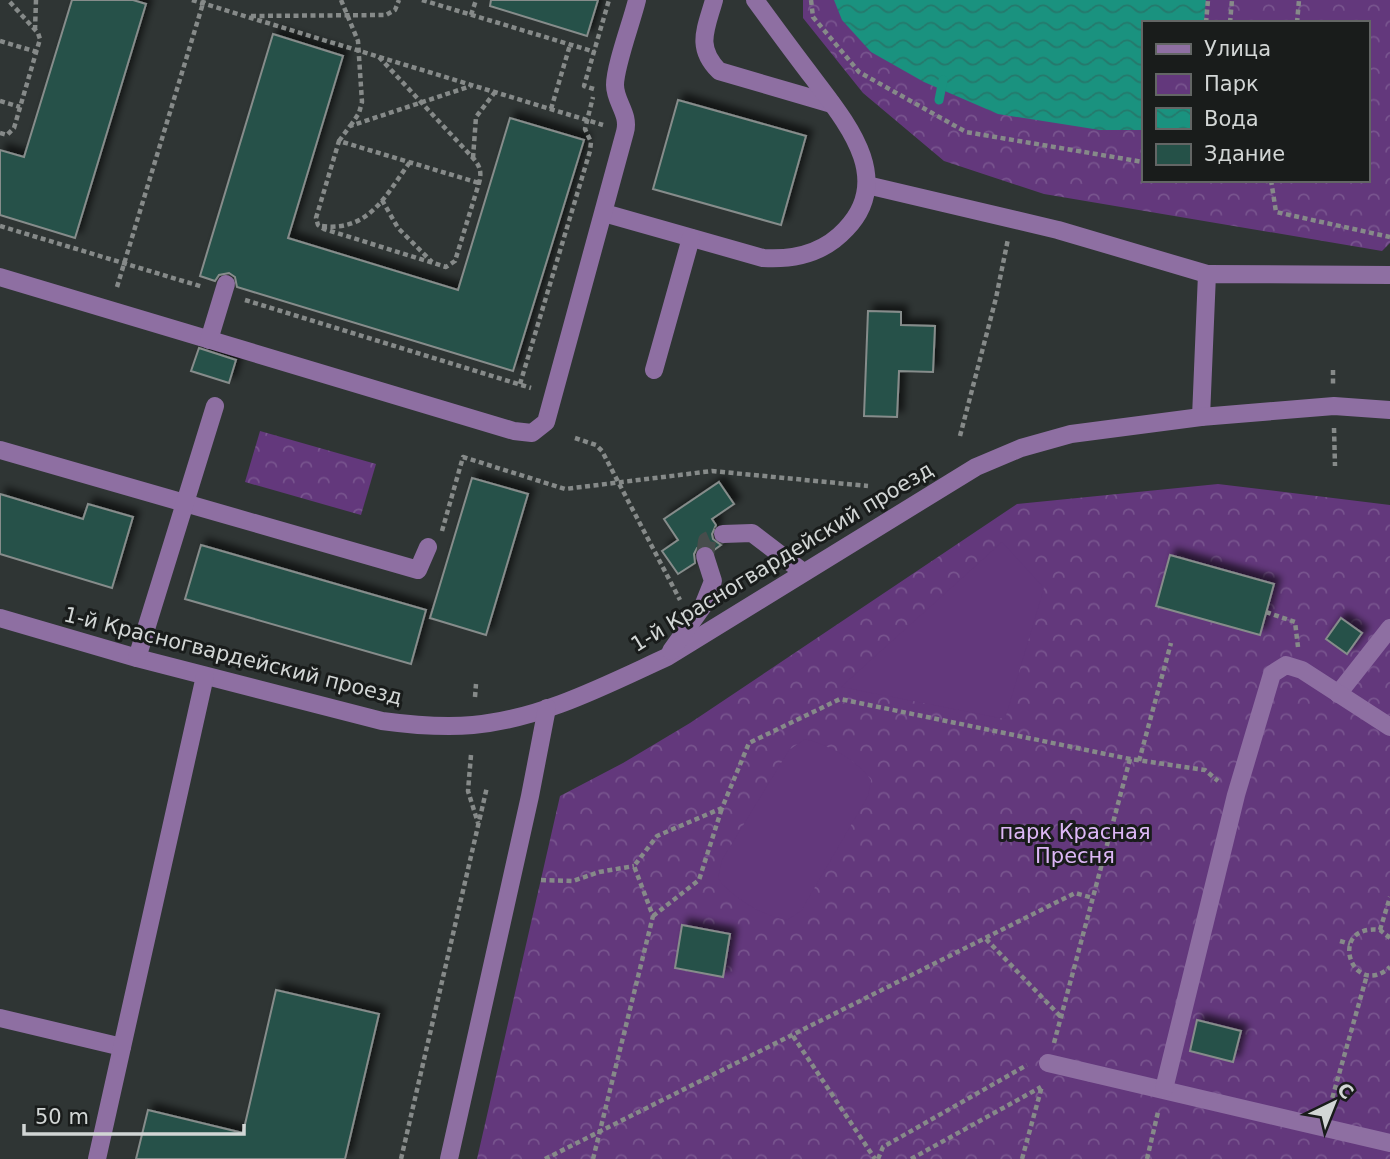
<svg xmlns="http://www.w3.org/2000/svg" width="1390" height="1159" viewBox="0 0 1390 1159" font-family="'DejaVu Sans',sans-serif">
	<defs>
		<pattern id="park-crowns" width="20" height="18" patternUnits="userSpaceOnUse" patternTransform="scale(1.75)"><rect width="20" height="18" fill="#63387c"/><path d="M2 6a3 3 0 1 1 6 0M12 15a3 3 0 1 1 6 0" fill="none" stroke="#78548e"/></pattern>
		<pattern id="water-waves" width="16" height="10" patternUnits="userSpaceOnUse" patternTransform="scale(1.75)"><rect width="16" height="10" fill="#1a927f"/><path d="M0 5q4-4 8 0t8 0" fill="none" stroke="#25796c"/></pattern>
		<filter id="shadow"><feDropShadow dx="6" dy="-6" stdDeviation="3.5" flood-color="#0009"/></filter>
	</defs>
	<rect width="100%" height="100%" fill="#2f3534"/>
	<g fill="url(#park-crowns)" fill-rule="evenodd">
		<path d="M803 0H1390V243L1382 251 1044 194 944 161 863 93 803 18ZM1143 23H1367V180H1143Z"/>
		<path d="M260 431 376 464 361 515 245 482Z"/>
		<path d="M1218 484 1390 505V1159H477L560 796 623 763 690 723 1017 504Z"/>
	</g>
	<g fill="#63387c">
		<path d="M1002 542 1044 588 1005 719 841 687Z"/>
		<path d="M805 739C829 745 857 760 871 780L868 796 801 911 787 920C763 916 732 898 718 878L722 860 789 750Z"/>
	</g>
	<path fill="url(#water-waves)" d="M834 0H1206L1204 23H1143V130H1100L998 114 924 82 871 52 842 20Z"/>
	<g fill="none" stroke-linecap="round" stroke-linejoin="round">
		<path stroke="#1a927f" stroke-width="9" d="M939 100 943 80"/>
	</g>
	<g fill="#255148" stroke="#868c8b" stroke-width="2" filter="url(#shadow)">
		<path d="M72 0H133L146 4 75 238 0 215V150L24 157Z"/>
		<path d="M491 0H598L587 36 490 6Z"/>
		<path d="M273 34 343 56 288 238 458 290 510 118 584 140 513 371 237 287 235 277 229 273 219 275 215 281 200 276Z"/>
		<path d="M678 100 806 136 781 225 653 189Z"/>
		<path d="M868 311 901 312V325L935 326 933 372 899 371 897 417 864 416Z"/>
		<path d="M199 348 236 360 229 383 191 371Z"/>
		<path d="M472 478 528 494 486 635 430 618Z"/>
		<path d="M719 482 734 504 712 519 716 525 712 534 713 539 721 545 714 550 707 545 697 548 694 554 695 563 678 574 662 551 678 540 664 519Z"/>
		<path d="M0 494 83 519 88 504 133 517 112 588 0 554Z"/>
		<path d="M201 545 426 610 411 664 185 599Z"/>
		<path d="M1170 555 1274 584 1260 635 1156 606Z"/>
		<path d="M1341 618 1362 633 1347 654 1326 639Z"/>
		<path d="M682 925 730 934 723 977 675 968Z"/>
		<path d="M276 990 379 1014 345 1159H136L148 1110 243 1133Z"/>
		<path d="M1197 1020 1241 1031 1233 1062 1190 1051Z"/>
	</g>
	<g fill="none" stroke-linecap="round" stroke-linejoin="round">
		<path stroke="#474d4c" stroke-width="18" stroke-dasharray="18 9" stroke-linecap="butt" d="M705 556 707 541 723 534"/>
		<g stroke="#868a89" stroke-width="4.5" stroke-dasharray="5 3.5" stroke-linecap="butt">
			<path d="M192 0 603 125"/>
			<path d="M341 0 358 41 362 102 359 113 351 125"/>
			<path d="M422 0 595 52"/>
			<path d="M811 0 813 17 859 72 966 132 1143 162"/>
			<path d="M471 15 476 0"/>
			<path d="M251 16 386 15 395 10 399 0"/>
			<path d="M1206 23 1208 0"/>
			<path d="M1230 23 1232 0"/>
			<path d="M1297 23 1299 0"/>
			<path d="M35 30 36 0"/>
			<path d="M0 41 37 52"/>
			<path d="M379 57 473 158C480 166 482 172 479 183L455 261 446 267 324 229 318 225 316 218 339 141 479 183"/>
			<path d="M594 89 584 86 609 0"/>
			<path d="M0 101 20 107"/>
			<path d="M551 109 570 45"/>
			<path d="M0 133 7 135 14 128 40 39 38 33 8 0"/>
			<path d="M339 141 350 126 471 86"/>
			<path d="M473 158 476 117 495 92"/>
			<path d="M1263 180 1271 182"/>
			<path d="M1271 180 1276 212 1390 237"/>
			<path d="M382 200 398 228 432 262"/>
			<path d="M0 226 203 287"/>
			<path d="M322 226C369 232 386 195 410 162"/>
			<path d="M117 287 204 0"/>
			<path d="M245 300 531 388"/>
			<path d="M1333 370V385"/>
			<path d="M520 384 590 151 591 142 585 129 593 97"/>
			<path d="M1334 428 1335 466"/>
			<path d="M960 436 996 298 1008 239"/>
			<path d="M575 438 596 445 602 451 680 600"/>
			<path d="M442 531 463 457 565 489 712 471 868 486"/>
			<path d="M1266 612 1295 622 1298 647"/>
			<path d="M475 697 476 684"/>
			<path d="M471 755 468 791 478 823"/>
			<path d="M1139 761 1171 643"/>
			<path d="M541 880 573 881 599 872 634 866"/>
			<path d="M653 916 699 880 722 808"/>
			<path d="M1380 930 1390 897"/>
			<path d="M1390 938 1380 930C1326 923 1352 1001 1390 967"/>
			<path d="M986 939 1061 1017"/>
			<path d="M1340 941 1350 944"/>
			<path d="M793 1036 875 1159"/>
			<path d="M1054 1043 1130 759"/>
			<path d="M1330 1106 1367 975"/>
			<path d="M401 1159 487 787"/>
			<path d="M545 1159 1075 893 1093 898"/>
			<path d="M593 1159 653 916 634 866 657 836 722 808 749 743 840 699 1130 759 1205 770 1218 781"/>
			<path d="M878 1159 883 1147 1027 1065"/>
			<path d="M911 1159 1041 1087"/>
			<path d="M1022 1159 1042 1086"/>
			<path d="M1147 1159 1158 1112"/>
		</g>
		<g stroke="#8e6fa2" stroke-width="18">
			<path d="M714 0C706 29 695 47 719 71L832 104"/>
			<path d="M867 185 1058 230 1207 274"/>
			<path d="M604 213 763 258C794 260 824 253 846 229 895 178 845 121 813 78 793 52 774 26 755 0"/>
			<path d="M0 277 514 431 532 433 546 422 625 132C630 114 615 102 615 85 615 66 632 21 637 0"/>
			<path d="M209 340 226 284"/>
			<path d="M654 370 691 238"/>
			<path d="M1201 417 1207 274 1390 275"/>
			<path d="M0 450 418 570 428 547"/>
			<path d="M723 534 752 533 803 572"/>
			<path d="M0 618 137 658 382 721C412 725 443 728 473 725 541 719 606 685 667 657L976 467 1021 448 1071 434 1201 417 1334 406 1390 410"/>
			<path d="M671 651 703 606 713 581 705 556"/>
			<path d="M137 658 215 406"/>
			<path d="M1338 694 1390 628"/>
			<path d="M0 1018 122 1047"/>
			<path d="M1048 1063 1390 1143"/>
			<path d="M1164 1089 1236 795 1272 674 1286 665 1302 670 1390 727"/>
			<path d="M97 1159 205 676"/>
			<path d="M449 1159 530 796 547 708"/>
		</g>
	</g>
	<g text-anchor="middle" stroke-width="6" stroke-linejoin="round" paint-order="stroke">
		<g font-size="21" fill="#d2d6d5" stroke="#191c1b">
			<text transform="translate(782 557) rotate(-31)" y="7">1-й Красногвардейский проезд</text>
			<text transform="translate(233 656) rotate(14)" y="7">1-й Красногвардейский проезд</text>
		</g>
		<g font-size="21" fill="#ddb7f6" stroke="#191c1b">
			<text x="1075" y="839">парк Красная<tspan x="1075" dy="24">Пресня</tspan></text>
		</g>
	</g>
	<rect x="1142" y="21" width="228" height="161" fill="#191c1b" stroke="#636665" stroke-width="2"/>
	<rect x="1156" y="44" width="35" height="10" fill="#8e6fa2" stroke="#636665" stroke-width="2"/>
	<text x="1204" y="56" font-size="21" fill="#d2d6d5">Улица</text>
	<rect x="1156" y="74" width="35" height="21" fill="url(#park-crowns)" stroke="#636665" stroke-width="2"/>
	<text x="1204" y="91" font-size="21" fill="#d2d6d5">Парк</text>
	<rect x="1156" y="108" width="35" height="21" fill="url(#water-waves)" stroke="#636665" stroke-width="2"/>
	<text x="1204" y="126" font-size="21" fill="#d2d6d5">Вода</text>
	<rect x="1156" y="144" width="35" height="21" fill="#255148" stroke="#636665" stroke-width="2"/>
	<text x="1204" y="161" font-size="21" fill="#d2d6d5">Здание</text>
	<g transform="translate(1334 1103) rotate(43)" stroke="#191c1b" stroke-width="5" paint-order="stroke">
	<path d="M0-5L12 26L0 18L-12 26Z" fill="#d2d6d5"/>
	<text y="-10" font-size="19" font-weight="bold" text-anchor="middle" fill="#d2d6d5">С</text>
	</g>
	<path d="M24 1124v10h220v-10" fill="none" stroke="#d2d6d5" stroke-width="3.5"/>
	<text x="35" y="1124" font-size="21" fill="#d2d6d5" stroke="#191c1b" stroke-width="5" paint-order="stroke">50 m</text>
</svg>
